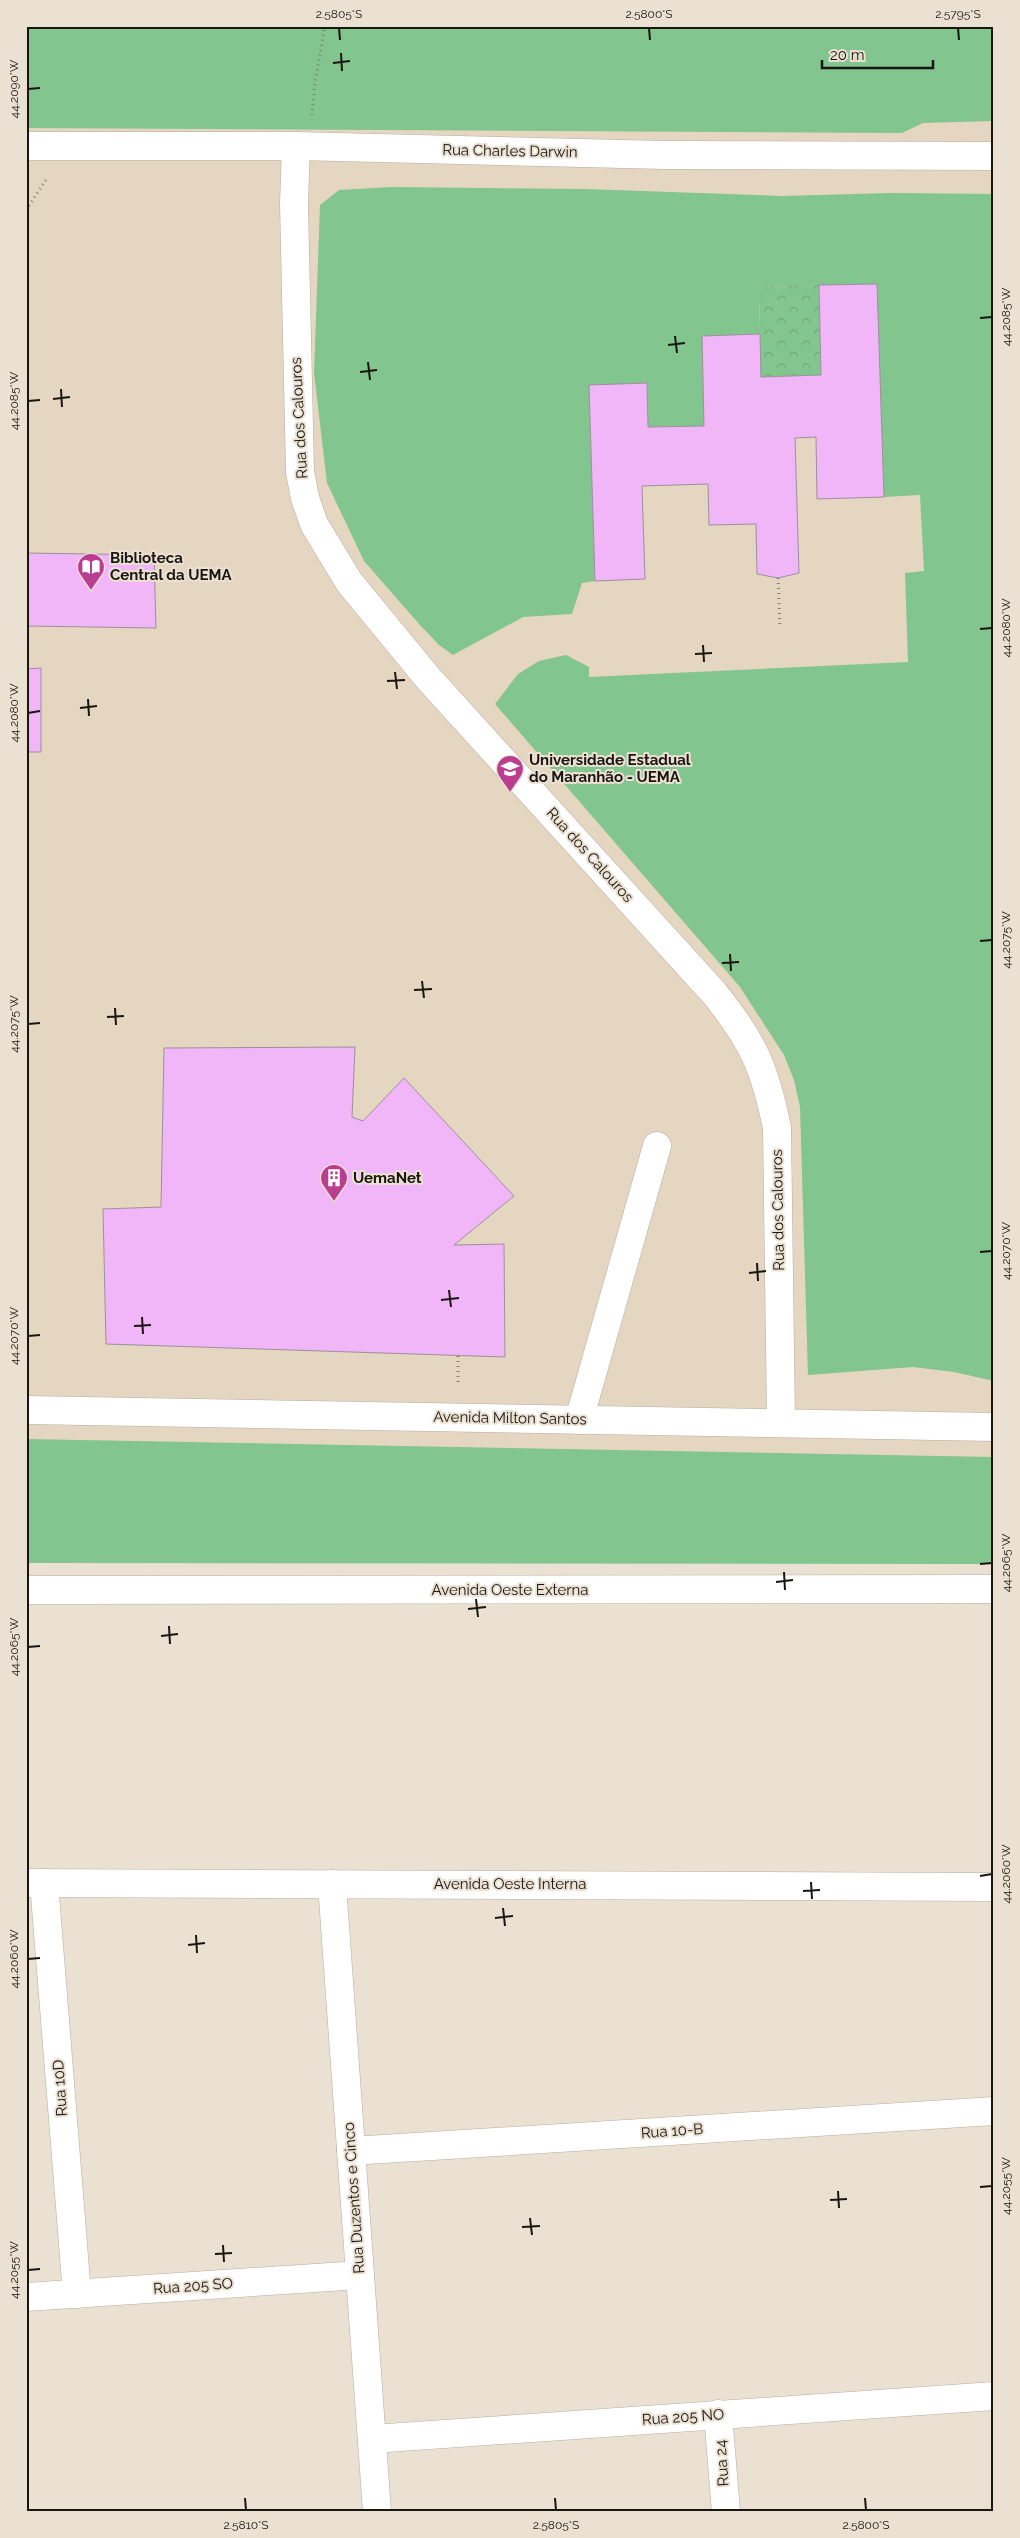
<svg xmlns="http://www.w3.org/2000/svg" width="1020" height="2538" viewBox="0 0 1020 2538" font-family="Raleway,sans-serif">
	<defs>
		<pattern id="forest-crowns" width="20" height="18" patternUnits="userSpaceOnUse" patternTransform="scale(1.25)"><rect width="20" height="18" fill="#82c58e"/><path d="M2 6a3 3 0 1 1 6 0M12 15a3 3 0 1 1 6 0" fill="none" stroke="#70a879"/></pattern>
	</defs>
	<rect width="100%" height="100%" fill="#ebe1d3"/>
	<path fill="#e5d6c2" d="M26 26H994V1561L26 1563Z"/>
	<g fill="#82c58e">
		<path d="M26 26H994V121L923 123 902 133 26 128Z"/>
		<path d="M392 187 585 189 783 196 890 193 994 194V1381L954 1372 913 1367 808 1375 800 1107 794 1080 784 1055 740 987 495 704 518 674 539 661 566 655 589 667V677L908 662 905 573 924 571 920 495 884 497 877 284 759 287 760 334 702 337 704 426 648 427 647 383 589 385 595 581 582 583 572 614 523 617 453 655 439 645 420 625 364 561 327 483 314 373 320 205 339 190Z"/>
		<path d="M26 1439 994 1457V1564L26 1563Z"/>
	</g>
	<path fill="url(#forest-crowns)" d="M819 285 821 375 761 377 759 287Z"/>
	<g fill="#f0b6f8" stroke="#9b909d">
		<path d="M877 284 884 497 817 499 816 437 795 438 799 573 778 578 757 574 756 524 709 525 708 484 642 486 645 579 595 581 589 385 647 383 648 427 704 426 702 336 760 334 761 377 821 375 819 285Z"/>
		<path d="M26 553 154 555 156 628 26 626Z"/>
		<path d="M41 668V752H26V669Z"/>
		<path d="M355 1047 352 1117 363 1121 404 1078 514 1196 454 1245 504 1244 505 1357 106 1344 103 1209 161 1207 164 1048Z"/>
	</g>
	<g fill="none" stroke-linecap="round" stroke-linejoin="round">
		<defs>
			<g id="minor">
				<path d="M26 146H296L665 155 994 156"/>
				<path d="M296 146 294 204 300 472 305 498 314 524 349 582 428 678 714 993C753 1041 765 1068 777 1128L781 1422"/>
				<path d="M26 1410 994 1427"/>
				<path d="M579 1420 657 1146"/>
				<path d="M26 1590 994 1589"/>
				<path d="M26 1883 994 1887"/>
				<path d="M44 1883 77 2294"/>
				<path d="M332 1884 377 2512"/>
				<path d="M351 2151 994 2111"/>
				<path d="M26 2297 360 2275"/>
				<path d="M718 2414 726 2512"/>
				<path d="M372 2439 994 2396"/>
			</g>
		</defs>
		<use href="#minor" stroke="#b7ac9f" stroke-width="29"/>
		<g stroke="#867f76" stroke-width="3" stroke-dasharray="1 4" stroke-linecap="butt">
			<path d="M312 115 315 82 325 26"/>
			<path d="M26 210 46 180"/>
			<path d="M778 578 780 627"/>
			<path d="M458 1356V1385"/>
		</g>
		<use href="#minor" stroke="#fff" stroke-width="28"/>
	</g>
	<path fill="none" stroke="#191511" stroke-width="2" d="M339 28 340 40M649 28 650 40M958 28 959 40M341 53 342 71M333 63 350 61M28 89 40 88M980 318 992 317M675 336 677 353M668 345 685 343M368 362 370 380M360 372 377 370M61 389 62 407M53 399 70 397M28 401 40 400M980 629 992 628M703 645 704 662M695 654 712 653M395 672 397 689M387 681 405 680M88 699 89 716M80 708 97 706M28 713 40 711M980 941 992 940M730 954 731 971M722 963 739 962M422 981 424 998M414 990 432 989M115 1008 116 1025M107 1017 124 1016M28 1024 40 1023M980 1252 992 1251M757 1263 758 1281M749 1273 766 1271M449 1290 451 1307M441 1300 459 1298M142 1317 143 1334M134 1326 151 1325M28 1336 40 1335M980 1564 992 1563M784 1572 785 1590M776 1582 793 1580M476 1599 478 1617M468 1609 486 1607M169 1626 170 1644M161 1636 178 1634M28 1647 40 1646M980 1876 992 1874M811 1882 812 1899M803 1891 820 1890M503 1908 505 1926M495 1918 513 1916M196 1935 197 1953M188 1945 205 1943M28 1959 40 1958M980 2187 992 2186M838 2191 839 2208M830 2200 847 2199M530 2218 532 2235M522 2227 540 2226M223 2245 224 2262M215 2254 232 2253M28 2270 40 2269M245 2498 246 2510M555 2498 556 2510M865 2498 866 2510"/>
	<defs>
		<symbol id="library-pin" viewBox="-11 -11 22 30"><path d="M0 17L-7.5 6A9.5 9.5 0 1 1 7.5 6Z" fill="#ba3e90" stroke="#ebe1d3"/><path d="M-6-4Q-3-5.5-.7-3.5V5Q-3 3-6 4ZM6-4Q3-5.5 .7-3.5V5Q3 3 6 4Z" fill="#fff"/></symbol>
		<symbol id="university-pin" viewBox="-11 -11 22 30"><path d="M0 17L-7.5 6A9.5 9.5 0 1 1 7.5 6Z" fill="#ba3e90" stroke="#ebe1d3"/><path d="M0-5L7-2L0 1L-7-2ZM-4 1L0 2.5L4 1V4Q0 6-4 4Z" fill="#fff"/></symbol>
		<symbol id="building-pin" viewBox="-11 -11 22 30"><path d="M0 17L-7.5 6A9.5 9.5 0 1 1 7.5 6Z" fill="#ba3e90" stroke="#ebe1d3"/><path d="M-4-6H4V6H1V3H-1V6H-4ZM-2.5-4.3h1.7v1.8h-1.7ZM.8-4.3h1.7v1.8H.8ZM-2.5-1h1.7V.8h-1.7ZM.8-1h1.7V.8H.8Z" fill="#fff"/></symbol>
	</defs>
	<g fill-rule="evenodd">
		<use href="#library-pin" x="75" y="551" width="32" height="43"/>
		<use href="#university-pin" x="494" y="753" width="32" height="43"/>
		<use href="#building-pin" x="318" y="1162" width="32" height="43"/>
	</g>
	<g text-anchor="middle" stroke-width="4" stroke-linejoin="round" paint-order="stroke">
		<g font-size="15" fill="#191511" stroke="#ebe1d3">
			<text transform="translate(510 151) rotate(1)" y="5">Rua Charles Darwin</text>
			<text transform="translate(299 418) rotate(-93)" y="5">Rua dos Calouros</text>
			<text transform="translate(590 855) rotate(48)" y="5">Rua dos Calouros</text>
			<text transform="translate(778 1210) rotate(-91)" y="5">Rua dos Calouros</text>
			<text transform="translate(510 1418) rotate(1)" y="5">Avenida Milton Santos</text>
			<text x="510" y="1595">Avenida Oeste Externa</text>
			<text x="510" y="1889">Avenida Oeste Interna</text>
			<text transform="translate(60 2088) rotate(-94)" y="5">Rua 10D</text>
			<text transform="translate(672 2131) rotate(-4)" y="5">Rua 10-B</text>
			<text transform="translate(354 2198) rotate(-94)" y="5">Rua Duzentos e Cinco</text>
			<text transform="translate(193 2286) rotate(-4)" y="5">Rua 205 SO</text>
			<text transform="translate(683 2417) rotate(-4)" y="5">Rua 205 NO</text>
			<text transform="translate(722 2463) rotate(-94)" y="5">Rua 24</text>
		</g>
		<g font-size="15" font-weight="bold" fill="#191511" stroke="#ebe1d3" text-anchor="start">
			<text x="110" y="563">Biblioteca<tspan x="110" dy="17">Central da UEMA</tspan></text>
			<text x="529" y="765">Universidade Estadual<tspan x="529" dy="17">do Maranhão - UEMA</tspan></text>
			<text x="353" y="1183">UemaNet</text>
		</g>
	</g>
	<rect width="1020" height="2538" fill="none" stroke="#ebe1d3" stroke-width="55"/>
	<path d="M822 60v8h111v-8" fill="none" stroke="#191511" stroke-width="2.5"/>
	<text x="830" y="60" font-size="15" fill="#191511" stroke="#ebe1d3" stroke-width="4" paint-order="stroke">20 m</text>
	<rect x="28" y="28" width="964" height="2482" fill="none" stroke="#191511" stroke-width="2"/>
	<g font-size="12" text-anchor="middle" fill="#191511">
		<text x="339" y="18">2.5805°S</text>
		<text x="649" y="18">2.5800°S</text>
		<text x="958" y="18">2.5795°S</text>
		<text transform="translate(14 89) rotate(-90)" y="4">44.2090°W</text>
		<text transform="translate(1006 317) rotate(-90)" y="4">44.2085°W</text>
		<text transform="translate(14 401) rotate(-90)" y="4">44.2085°W</text>
		<text transform="translate(1006 628) rotate(-90)" y="4">44.2080°W</text>
		<text transform="translate(14 713) rotate(-90)" y="4">44.2080°W</text>
		<text transform="translate(1006 940) rotate(-90)" y="4">44.2075°W</text>
		<text transform="translate(14 1024) rotate(-90)" y="4">44.2075°W</text>
		<text transform="translate(1006 1251) rotate(-90)" y="4">44.2070°W</text>
		<text transform="translate(14 1336) rotate(-90)" y="4">44.2070°W</text>
		<text transform="translate(1006 1563) rotate(-90)" y="4">44.2065°W</text>
		<text transform="translate(14 1647) rotate(-90)" y="4">44.2065°W</text>
		<text transform="translate(1006 1874) rotate(-90)" y="4">44.2060°W</text>
		<text transform="translate(14 1959) rotate(-90)" y="4">44.2060°W</text>
		<text transform="translate(1006 2186) rotate(-90)" y="4">44.2055°W</text>
		<text transform="translate(14 2270) rotate(-90)" y="4">44.2055°W</text>
		<text x="246" y="2529">2.5810°S</text>
		<text x="556" y="2529">2.5805°S</text>
		<text x="866" y="2529">2.5800°S</text>
	</g>
</svg>
